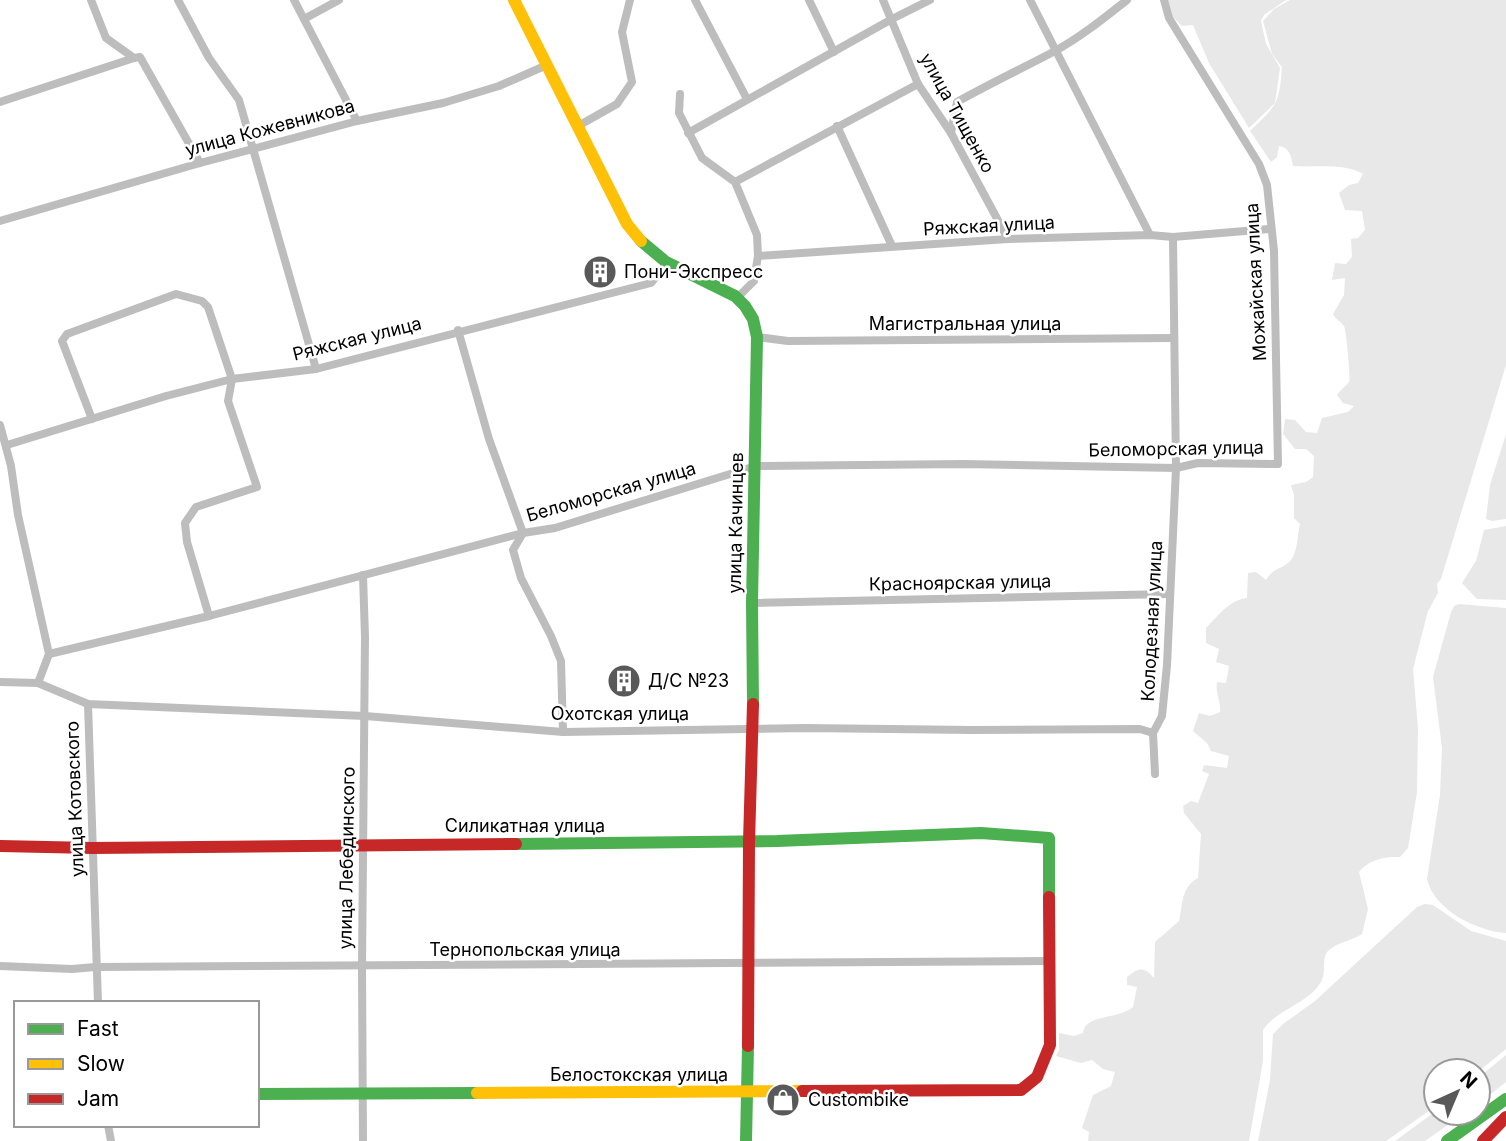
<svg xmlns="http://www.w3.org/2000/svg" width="1506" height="1141" viewBox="0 0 1506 1141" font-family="Inter,sans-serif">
	<rect width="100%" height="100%" fill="#fff"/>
	<g fill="#e8e8e8">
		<path d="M1166 0H1286L1264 15 1261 21 1266 44 1280 68 1275 103 1249 128 1209 63 1193 25 1182 26 1172 16Z"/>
		<path d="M1290 0H1506V365L1441 579 1437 584 1438 593 1428 611 1413 669 1418 729 1417 792 1408 848 1400 857C1383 857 1370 859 1359 872L1368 909 1362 934C1352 941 1337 942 1328 951 1321 959 1327 972 1321 982 1308 1004 1277 1009 1263 1030V1061L1249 1141H1088L1089 1132 1082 1128 1093 1095 1111 1086 1115 1072 1103 1069 1092 1060 1081 1063 1056 1056 1059 1050V1033L1074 1036 1083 1033C1085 1014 1117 1020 1133 1007L1137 987 1127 985V977C1140 967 1144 967 1154 978L1155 942 1179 921C1183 904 1181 887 1198 878L1201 834 1184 813 1183 806 1191 801 1198 803 1209 774 1202 771 1204 765 1227 768 1229 756 1211 751 1207 743 1193 731 1199 713 1210 716 1220 712C1221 700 1215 693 1217 682L1226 683 1229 666 1216 662 1219 649 1206 643V628C1218 616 1229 600 1247 598L1248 573 1256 572 1266 580C1274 567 1278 571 1288 563 1298 556 1297 535 1300 524L1294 518V495L1291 485 1306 482 1313 477 1314 456 1306 449H1295L1283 434 1285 419 1295 420 1306 432 1317 433 1322 418 1348 412 1354 406 1343 403 1337 395C1340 390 1346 386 1349 382 1351 379 1346 329 1344 326 1340 321 1336 320 1333 314L1344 295 1345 278 1332 280 1335 263 1346 264 1352 257 1351 239 1358 238 1365 230 1362 211 1345 210 1339 193 1349 185 1358 183 1363 174C1344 162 1314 168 1293 166 1291 156 1290 148 1279 146L1277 157 1271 162 1250 131C1277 104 1279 106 1282 67L1272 54 1263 21 1274 9Z"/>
		<path d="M1506 434V519L1492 521 1486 519 1490 485Z"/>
		<path d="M1506 526V600L1477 599 1462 583 1476 561 1484 530Z"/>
		<path d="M1459 604 1506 608V933C1477 931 1434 910 1427 879L1440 795 1442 748 1433 677 1451 612 1454 606Z"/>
		<path d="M1425 904 1433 905 1471 931 1506 941V1049L1478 1072 1436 1071V1106L1386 1141H1258L1270 1080 1273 1034 1283 1024 1315 1001 1417 907Z"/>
		<path d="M1506 1055V1082L1478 1104V1078Z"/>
		<path d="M1436 1111 1465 1113 1425 1141H1395Z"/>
	</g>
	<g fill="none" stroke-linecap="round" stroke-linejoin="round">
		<g stroke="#bdbdbd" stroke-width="8">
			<path d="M91 0 106 38 134 58 140 57 200 163"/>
			<path d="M178 0 209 58 239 100 316 369"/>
			<path d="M294 0 357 121"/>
			<path d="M695 0 747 99"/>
			<path d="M809 0 834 52"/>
			<path d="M883 0 918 84 951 133 1008 239"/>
			<path d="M1030 0 1150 235"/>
			<path d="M304 19 339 0"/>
			<path d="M680 94 679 113 702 158 735 182 757 235 758 256"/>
			<path d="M0 102 134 58"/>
			<path d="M578 126 617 104 632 82 622 32 630 0"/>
			<path d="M837 126 892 246"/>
			<path d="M688 133 892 19 930 0"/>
			<path d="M951 133 957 102C989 84 1023 68 1055 51 1081 37 1104 18 1127 0"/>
			<path d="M735 182 918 84"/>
			<path d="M0 221 200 163 357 121 443 103 499 86 547 65"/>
			<path d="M738 297 754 281 758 256 1008 239 1150 235 1173 237 1269 229"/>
			<path d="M458 330 489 439 523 533 513 550 521 578 551 636 561 661 563 732"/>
			<path d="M757 337 788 341 1173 338"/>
			<path d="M92 419 62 341 67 334 176 294 202 301 208 307 232 379 228 401 257 487 196 507 185 523 187 542 209 616"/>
			<path d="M0 425 11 466 18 515 49 654 38 683"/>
			<path d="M7 445 166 396 232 379 316 369 651 283 667 263"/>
			<path d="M752 603 1169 594"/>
			<path d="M49 654 209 616 523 533 555 528 756 466 964 464 1176 468 1198 463 1278 464 1274 251 1267 185 1259 164 1169 18 1164 0"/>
			<path d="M0 682 38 683 88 704 365 716 563 732 805 728 973 730 1140 729 1153 733"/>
			<path d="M88 704 98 1003"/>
			<path d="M1155 774 1153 733 1162 716 1167 665 1176 468 1173 237"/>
			<path d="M0 966 72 969 95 967 1050 961"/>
			<path d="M108 1125 111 1141"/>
			<path d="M363 1141 362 967 365 637 363 575"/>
		</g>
		<g stroke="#4caf50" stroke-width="12">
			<path d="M641 241 666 262 735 296 745 306 753 319 757 337 752 603 753 704"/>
			<path d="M516 844 777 841 981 833 1049 838V897"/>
			<path d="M257 1094 477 1093"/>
			<path d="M746 1141 748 1046"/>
			<path d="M1447 1141 1506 1099"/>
		</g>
		<g stroke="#ffc107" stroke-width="12">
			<path d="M514 0 627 224 641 241"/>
			<path d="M477 1093 802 1091"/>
		</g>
		<g stroke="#c62828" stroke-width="12">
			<path d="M0 846 92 848 516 844"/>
			<path d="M748 1046 749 842 753 704"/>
			<path d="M802 1091 1021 1090 1037 1077 1050 1045 1049 897"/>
			<path d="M1483 1141 1506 1117"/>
		</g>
	</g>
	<defs>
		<symbol id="building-disc" viewBox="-11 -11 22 22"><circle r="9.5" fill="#595959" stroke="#fff"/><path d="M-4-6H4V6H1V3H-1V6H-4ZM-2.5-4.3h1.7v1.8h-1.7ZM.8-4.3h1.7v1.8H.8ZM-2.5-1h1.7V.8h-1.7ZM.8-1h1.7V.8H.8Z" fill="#fff"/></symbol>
		<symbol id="shop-disc" viewBox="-11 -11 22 22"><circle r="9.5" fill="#595959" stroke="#fff"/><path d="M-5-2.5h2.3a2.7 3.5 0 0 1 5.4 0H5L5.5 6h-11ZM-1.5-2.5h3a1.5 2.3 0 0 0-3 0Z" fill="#fff"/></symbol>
	</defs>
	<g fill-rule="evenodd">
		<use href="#building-disc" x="581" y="253" width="38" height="38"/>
		<use href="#building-disc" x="605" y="662" width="38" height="38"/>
		<use href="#shop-disc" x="764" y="1081" width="38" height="38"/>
	</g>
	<g text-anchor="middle" stroke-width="5" stroke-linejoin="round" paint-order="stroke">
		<g font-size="18" fill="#000" stroke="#fff">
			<text transform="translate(957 113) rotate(61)" y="6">улица Тищенко</text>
			<text transform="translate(270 128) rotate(-15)" y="6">улица Кожевникова</text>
			<text transform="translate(989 226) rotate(-3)" y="6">Ряжская улица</text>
			<text transform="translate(1256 282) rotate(-93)" y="6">Можайская улица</text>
			<text x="965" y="330">Магистральная улица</text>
			<text transform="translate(357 339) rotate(-14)" y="6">Ряжская улица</text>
			<text transform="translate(1176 449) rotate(-1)" y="6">Беломорская улица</text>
			<text transform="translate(611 492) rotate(-16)" y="6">Беломорская улица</text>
			<text transform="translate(736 523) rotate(-89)" y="6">улица Качинцев</text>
			<text transform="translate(960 583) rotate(-1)" y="6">Красноярская улица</text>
			<text transform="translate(1152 621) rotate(-87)" y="6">Колодезная улица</text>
			<text x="620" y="720">Охотская улица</text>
			<text transform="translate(75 799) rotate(-92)" y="6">улица Котовского</text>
			<text x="525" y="832">Силикатная улица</text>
			<text transform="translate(347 858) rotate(-89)" y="6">улица Лебединского</text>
			<text x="525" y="956">Тернопольская улица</text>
			<text x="639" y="1081">Белостокская улица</text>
		</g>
		<g font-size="18" fill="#000" stroke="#fff" text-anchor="start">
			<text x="624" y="278">Пони-Экспресс</text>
			<text x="648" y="687">Д/С №23</text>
			<text x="808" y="1106">Custombike</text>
		</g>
	</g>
	<rect x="14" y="1001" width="245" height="126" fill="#ffffff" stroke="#999999" stroke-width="2"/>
	<rect x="28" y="1024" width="35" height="10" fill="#4caf50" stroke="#999999" stroke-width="2"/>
	<text x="77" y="1036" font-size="21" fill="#000000">Fast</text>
	<rect x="28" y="1059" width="35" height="10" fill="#ffc107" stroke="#999999" stroke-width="2"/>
	<text x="77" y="1071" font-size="21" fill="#000000">Slow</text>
	<rect x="28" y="1094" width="35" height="10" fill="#c62828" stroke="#999999" stroke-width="2"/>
	<text x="77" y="1106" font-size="21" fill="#000000">Jam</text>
	<g transform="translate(1457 1092) rotate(44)"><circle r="33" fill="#ffffff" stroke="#999999" stroke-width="2"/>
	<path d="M0-5L12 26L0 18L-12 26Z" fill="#595959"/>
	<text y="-10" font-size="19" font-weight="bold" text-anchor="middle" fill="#000000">N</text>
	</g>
</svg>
